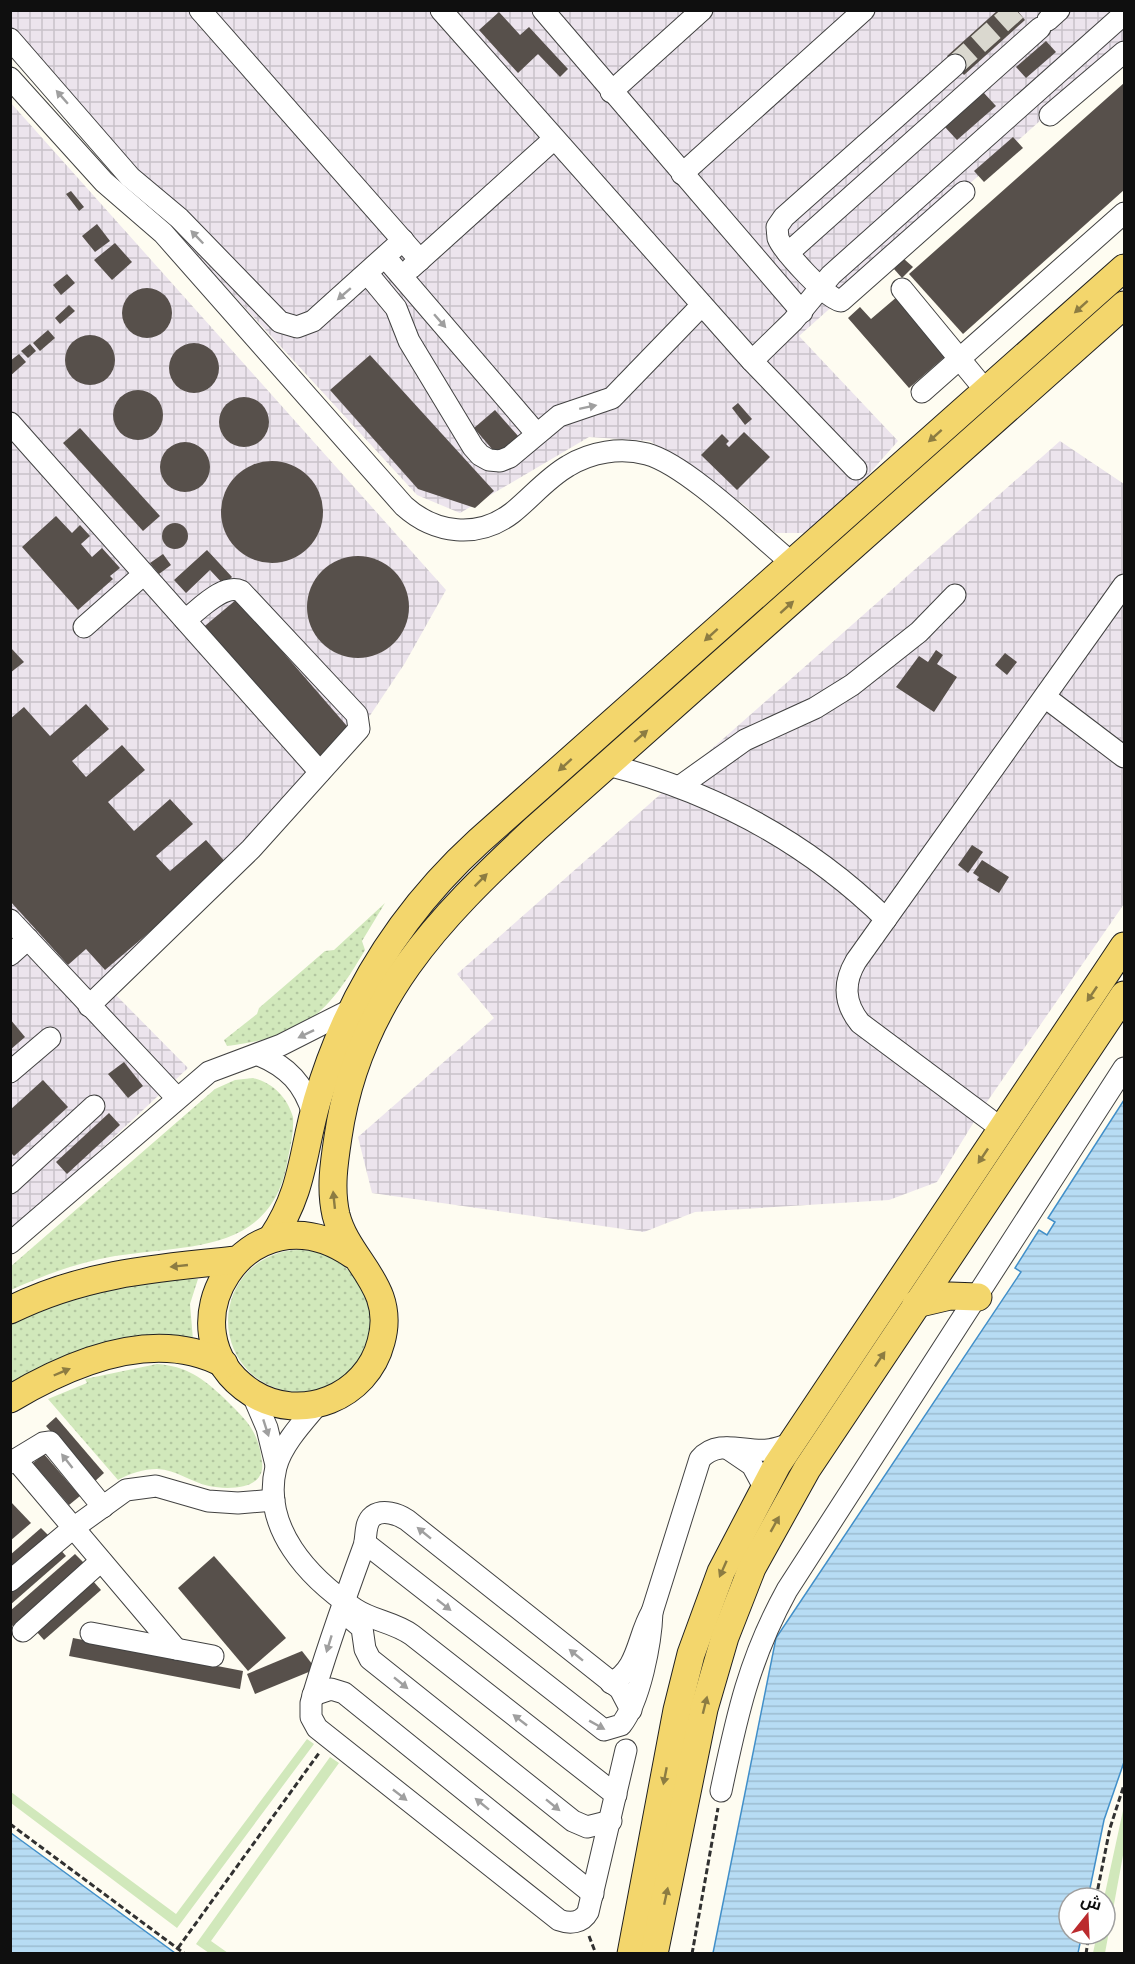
<svg xmlns="http://www.w3.org/2000/svg" width="1135" height="1964" viewBox="0 0 1135 1964" font-family="Spectral,Cairo,serif">
	<defs>
		<pattern id="industrial-grid" width="8" height="8" patternUnits="userSpaceOnUse" patternTransform="scale(1.5)"><rect width="8" height="8" fill="#ece4ed"/><path d="M0 4h8M4 0v8" fill="none" stroke="#c9c2ca"/></pattern>
		<pattern id="park-dots" width="8" height="8" patternUnits="userSpaceOnUse" patternTransform="scale(1.5)"><rect width="8" height="8" fill="#d1e8bb"/><path d="M2 2h.1M6 6h.1" fill="none" stroke="#b2c6a0" stroke-width="1.8" stroke-linecap="round"/></pattern>
		<pattern id="water-rules" width="6" height="5" patternUnits="userSpaceOnUse" patternTransform="scale(1.5)"><rect width="6" height="5" fill="#b7dcf4"/><path d="M0 2.5h6" fill="none" stroke="#9cbcd0"/></pattern>
	</defs>
	<rect width="100%" height="100%" fill="#fefcf1"/>
	<g fill="url(#industrial-grid)">
		<path d="M11 10 1124 11V46L799 336 898 441 832 516 807 533H776L743 504 650 441 589 437 460 513 417 495 11 53Z"/>
		<path d="M10 102 446 590 405 663 331 774 111 990 188 1068 10 1234Z"/>
		<path d="M1060 441 1124 484V904L980 1112 937 1182 889 1200 695 1212 644 1232 372 1193 358 1137 494 1018 457 974Z"/>
	</g>
	<g fill="#d1e8bb">
		<path d="M307 1739 314 1744 177 1928 11 1803V1792L176 1914Z"/>
		<path d="M330 1757 339 1763 211 1941 228 1953H209L196 1944Z"/>
		<path d="M1124 1806V1850L1105 1953H1093L1097 1934H1105L1104 1898Z"/>
	</g>
	<g fill="url(#park-dots)">
		<path d="M385 903 362 941 365 950C326 1016 305 1036 227 1046L224 1040 257 1014 259 1008 325 951 334 950Z"/>
		<path d="M253 1078C273 1083 287 1097 293 1117 294 1131 291 1144 288 1158 273 1254 190 1244 115 1256 79 1262 44 1275 11 1290L10 1267 215 1089 235 1080Z"/>
		<circle cx="299" cy="1321" r="71"/>
		<path d="M184 1278 198 1279 190 1304 193 1340 11 1386V1323L92 1290Z"/>
		<path d="M157 1364C186 1366 203 1378 224 1398 246 1420 258 1429 262 1462 266 1490 228 1490 209 1486 191 1482 177 1470 157 1469 143 1469 131 1473 118 1480L48 1399 87 1383 85 1379Z"/>
	</g>
	<g fill="url(#water-rules)" stroke="#418fc9" stroke-width="1.5">
		<path d="M1124 1100V1762L1104 1820 1088 1898H1069V1934H1082L1078 1953H713L776 1638 1021 1272 1015 1268 1039 1230 1047 1235 1055 1222 1048 1218Z"/>
		<path d="M11 1833 175 1953H11Z"/>
	</g>
	<g fill="#57504b">
		<path d="M998 10H1017L1025 20 964 75 947 56Z"/>
		<path d="M499 12 520 35 529 27 568 69 560 77 538 54 518 73 479 30Z"/>
		<path d="M1046 41 1056 52 1026 78 1016 67Z"/>
		<path d="M1124 83V190L963 334 909 274Z"/>
		<path d="M983 92 996 106 957 140 944 126Z"/>
		<path d="M1013 137 1023 148 984 182 974 171Z"/>
		<path d="M71 191 84 207 79 211 66 194Z"/>
		<path d="M97 224 110 241 95 252 82 236Z"/>
		<path d="M115 243 132 262 112 280 94 260Z"/>
		<path d="M904 259 913 267 902 278 894 269Z"/>
		<path d="M67 274 75 283 61 295 53 285Z"/>
		<circle cx="147" cy="313" r="25"/>
		<path d="M898 296 948 354 909 388 848 318 860 307 871 319Z"/>
		<path d="M69 305 75 311 60 324 55 318Z"/>
		<path d="M48 330 55 338 40 351 33 343Z"/>
		<circle cx="90" cy="360" r="25"/>
		<circle cx="194" cy="368" r="25"/>
		<path d="M30 344 36 351 28 358 21 351Z"/>
		<path d="M19 354 26 362 10 376V361Z"/>
		<path d="M370 355 494 491 475 508 418 489 330 390Z"/>
		<circle cx="138" cy="415" r="25"/>
		<circle cx="244" cy="422" r="25"/>
		<path d="M738 403 752 419 745 425 732 408Z"/>
		<path d="M495 410 519 437 498 456 474 428Z"/>
		<path d="M80 428 160 516 143 531 63 443Z"/>
		<path d="M744 432 770 457 737 490 701 455 722 434 729 441 726 444 729 447Z"/>
		<circle cx="185" cy="467" r="25"/>
		<circle cx="272" cy="512" r="51"/>
		<path d="M56 516 72 533 80 525 90 536 81 544 92 557 102 548 120 568 110 576 113 579 78 610 22 547Z"/>
		<circle cx="175" cy="536" r="13"/>
		<path d="M207 550 232 577 224 585 210 570 186 593 174 580Z"/>
		<path d="M163 554 171 565 159 574 150 563Z"/>
		<circle cx="358" cy="607" r="51"/>
		<path d="M237 599 353 733 318 764 200 630Z"/>
		<path d="M10 647 24 662 10 673Z"/>
		<path d="M936 650 943 655 937 664 957 677 934 712 896 687 919 656 928 662Z"/>
		<path d="M1005 653 1017 662 1007 675 995 665Z"/>
		<path d="M86 704 109 729 72 761 86 777 122 745 145 770 108 802 134 831 170 799 193 824 156 856 170 871 206 840 228 865 105 970 86 949 68 965 10 901V719L24 707 50 736Z"/>
		<path d="M972 845 983 852 968 873 958 865Z"/>
		<path d="M982 860 1009 877 999 893 977 880 979 877 973 873Z"/>
		<path d="M10 1019 25 1037 10 1050Z"/>
		<path d="M124 1062 143 1086 128 1098 108 1074Z"/>
		<path d="M43 1080 68 1107 14 1156 10 1152V1110Z"/>
		<path d="M109 1113 120 1125 67 1174 56 1162Z"/>
		<path d="M56 1417 104 1473 94 1482 46 1426Z"/>
		<path d="M44 1454 80 1496 69 1505 33 1463Z"/>
		<path d="M10 1501 31 1523 10 1541Z"/>
		<path d="M41 1528 51 1538 10 1573V1555Z"/>
		<path d="M57 1546 66 1556 10 1605V1587Z"/>
		<path d="M75 1554 84 1563 10 1628V1611Z"/>
		<path d="M214 1556 286 1638 248 1671 178 1588Z"/>
		<path d="M93 1581 101 1590 44 1640 36 1631Z"/>
		<path d="M73 1638 243 1671 240 1689 69 1656Z"/>
		<path d="M302 1651 316 1669 255 1694 247 1674Z"/>
	</g>
	<g fill="none" stroke-linecap="round" stroke-linejoin="round">
		<path stroke="#dad8cf" stroke-width="21" stroke-dasharray="21 10" stroke-linecap="butt" d="M955 65 1016 10"/>
		<defs>
			<g id="minor">
				<path d="M200 10 420 260"/>
				<path d="M441 10 752 361 856 469"/>
				<path d="M543 10 802 312"/>
				<path d="M1048 20 1059 10"/>
				<path d="M10 39 130 177 179 218 280 322 297 327 313 321 403 240"/>
				<path d="M955 65 784 217 777 227 778 238C783 251 829 301 841 301L964 192"/>
				<path d="M10 78 104 182 163 233 404 506C435 534 478 539 512 513 531 498 547 478 568 466 591 452 620 447 647 454 687 465 757 534 792 563"/>
				<path d="M611 92 702 10"/>
				<path d="M1050 115 1124 52"/>
				<path d="M682 174 864 10"/>
				<path d="M788 253 1040 28"/>
				<path d="M385 257 536 433"/>
				<path d="M411 268 554 139"/>
				<path d="M367 273 396 308 409 341 473 447 480 455 489 460 500 461 510 457 559 416 612 398 702 305"/>
				<path d="M902 289 986 391"/>
				<path d="M752 361 793 321 831 275 1124 14"/>
				<path d="M922 392 1124 213"/>
				<path d="M10 423 320 772"/>
				<path d="M84 627 144 574"/>
				<path d="M1045 697 1124 757"/>
				<path d="M608 765C715 792 807 842 886 919"/>
				<path d="M679 787 745 740 815 708 852 685 919 632 955 595"/>
				<path d="M10 920 177 1098"/>
				<path d="M10 955 28 939"/>
				<path d="M89 1006 251 849 359 729 357 715 241 591C223 583 199 610 185 620"/>
				<path d="M259 1055C288 1067 304 1084 313 1114"/>
				<path d="M10 1072 50 1038"/>
				<path d="M1002 1129 860 1023C844 1003 843 983 856 961L1124 585"/>
				<path d="M10 1183 94 1106"/>
				<path d="M10 1243 209 1072 281 1045 350 1010"/>
				<path d="M252 1393 267 1428 276 1465"/>
				<path d="M319 1403C304 1421 282 1444 276 1467 261 1528 309 1578 355 1609 373 1621 394 1622 412 1635 480 1688 548 1741 616 1795"/>
				<path d="M727 1448 752 1465 764 1487"/>
				<path d="M16 1460 176 1649"/>
				<path d="M10 1463 43 1443 50 1442 103 1507"/>
				<path d="M365 1543 604 1730 621 1725C640 1701 651 1643 652 1612"/>
				<path d="M10 1581 72 1529 126 1490 156 1486 208 1501 238 1503 274 1500"/>
				<path d="M343 1612 362 1628 365 1649 370 1659 573 1821 587 1827 611 1821"/>
				<path d="M23 1631 101 1561"/>
				<path d="M91 1633 213 1656"/>
				<path d="M611 1683C639 1669 637 1637 652 1612L700 1459C718 1438 745 1453 768 1450 775 1449 783 1446 791 1444"/>
				<path d="M313 1695 331 1689 344 1693 593 1894"/>
				<path d="M626 1750 588 1912C582 1923 570 1924 559 1920L317 1728 311 1717V1703C326 1650 345 1598 364 1546 367 1537 364 1523 373 1516 383 1509 398 1514 407 1520L620 1689 631 1710"/>
				<path d="M721 1791C737 1715 749 1659 787 1590L1124 1068"/>
			</g>
			<g id="major">
				<path d="M272 1238C304 1190 302 1153 317 1101 347 998 400 913 479 841L1124 268"/>
				<path d="M353 1255C248 1182 156 1331 252 1393 301 1424 367 1397 381 1342 397 1286 348 1262 336 1215 330 1189 334 1163 338 1137 358 1000 438 919 535 829L1124 305"/>
				<path d="M916 1304 950 1296 978 1297"/>
				<path d="M10 1310C85 1273 156 1268 237 1260"/>
				<path d="M10 1399C72 1362 155 1327 224 1364"/>
				<path d="M631 1954 677 1710 691 1654 721 1572 777 1465 1124 946"/>
				<path d="M654 1954 704 1709 725 1637 752 1568 807 1469 1124 995"/>
			</g>
		</defs>
		<use href="#minor" stroke="#424242" stroke-width="23"/>
		<use href="#major" stroke="#202020" stroke-width="29"/>
		<g stroke="#313131" stroke-width="3" stroke-dasharray="6 3" stroke-linecap="butt">
			<path d="M10 1824 185 1954"/>
			<path d="M1096 1898 1110 1828 1124 1785"/>
			<path d="M589 1936 596 1954"/>
			<path d="M178 1948 319 1753"/>
			<path d="M692 1954 718 1808"/>
			<path d="M1086 1954 1089 1934"/>
		</g>
		<use href="#minor" stroke="#fff" stroke-width="21"/>
		<use href="#major" stroke="#f3d66c" stroke-width="27"/>
	</g>
	<defs><path id="oneway-solid" d="M-6-.8H1V-3.2L6.5 0L1 3.2V.8H-6Z" transform="scale(1.5)"/></defs>
	<g fill="#9f9f9f">
		<use href="#oneway-solid" transform="translate(62 97) rotate(-131)"/>
		<use href="#oneway-solid" transform="translate(197 237) rotate(-134)"/>
		<use href="#oneway-solid" transform="translate(344 294) rotate(139)"/>
		<use href="#oneway-solid" transform="translate(440 321) rotate(49)"/>
		<use href="#oneway-solid" transform="translate(588 407) rotate(-12)"/>
		<use href="#oneway-solid" transform="translate(306 1034) rotate(154)"/>
		<use href="#oneway-solid" transform="translate(266 1428) rotate(72)"/>
		<use href="#oneway-solid" transform="translate(67 1461) rotate(-128)"/>
		<use href="#oneway-solid" transform="translate(424 1533) rotate(-141)"/>
		<use href="#oneway-solid" transform="translate(444 1605) rotate(38)"/>
		<use href="#oneway-solid" transform="translate(329 1644) rotate(107)"/>
		<use href="#oneway-solid" transform="translate(576 1655) rotate(-141)"/>
		<use href="#oneway-solid" transform="translate(401 1683) rotate(39)"/>
		<use href="#oneway-solid" transform="translate(520 1720) rotate(-142)"/>
		<use href="#oneway-solid" transform="translate(597 1725) rotate(29)"/>
		<use href="#oneway-solid" transform="translate(400 1795) rotate(38)"/>
		<use href="#oneway-solid" transform="translate(482 1804) rotate(-141)"/>
		<use href="#oneway-solid" transform="translate(553 1805) rotate(39)"/>
	</g>
	<g fill="#8c7c42">
		<use href="#oneway-solid" transform="translate(1081 307) rotate(138)"/>
		<use href="#oneway-solid" transform="translate(935 436) rotate(138)"/>
		<use href="#oneway-solid" transform="translate(787 607) rotate(-42)"/>
		<use href="#oneway-solid" transform="translate(711 635) rotate(138)"/>
		<use href="#oneway-solid" transform="translate(641 736) rotate(-41)"/>
		<use href="#oneway-solid" transform="translate(565 765) rotate(138)"/>
		<use href="#oneway-solid" transform="translate(481 880) rotate(-45)"/>
		<use href="#oneway-solid" transform="translate(1092 994) rotate(124)"/>
		<use href="#oneway-solid" transform="translate(983 1156) rotate(124)"/>
		<use href="#oneway-solid" transform="translate(334 1200) rotate(-96)"/>
		<use href="#oneway-solid" transform="translate(179 1266) rotate(174)"/>
		<use href="#oneway-solid" transform="translate(880 1359) rotate(-56)"/>
		<use href="#oneway-solid" transform="translate(62 1372) rotate(-23)"/>
		<use href="#oneway-solid" transform="translate(775 1524) rotate(-61)"/>
		<use href="#oneway-solid" transform="translate(723 1569) rotate(114)"/>
		<use href="#oneway-solid" transform="translate(705 1705) rotate(-76)"/>
		<use href="#oneway-solid" transform="translate(665 1776) rotate(101)"/>
		<use href="#oneway-solid" transform="translate(666 1896) rotate(-78)"/>
	</g>
	<rect width="1135" height="1964" fill="none" stroke="#0f0f0f" stroke-width="24"/>
	<g transform="translate(1087 1916) rotate(18)"><circle r="28" fill="#ffffff" stroke="#9f9f9f" stroke-width="1.5"/>
	<path d="M0-4.5L10 22L0 15L-10 22Z" fill="#bb2b2e"/>
	<text y="-9" font-size="16" font-weight="bold" text-anchor="middle" fill="#0f0f0f">ش</text>
	</g>
</svg>
